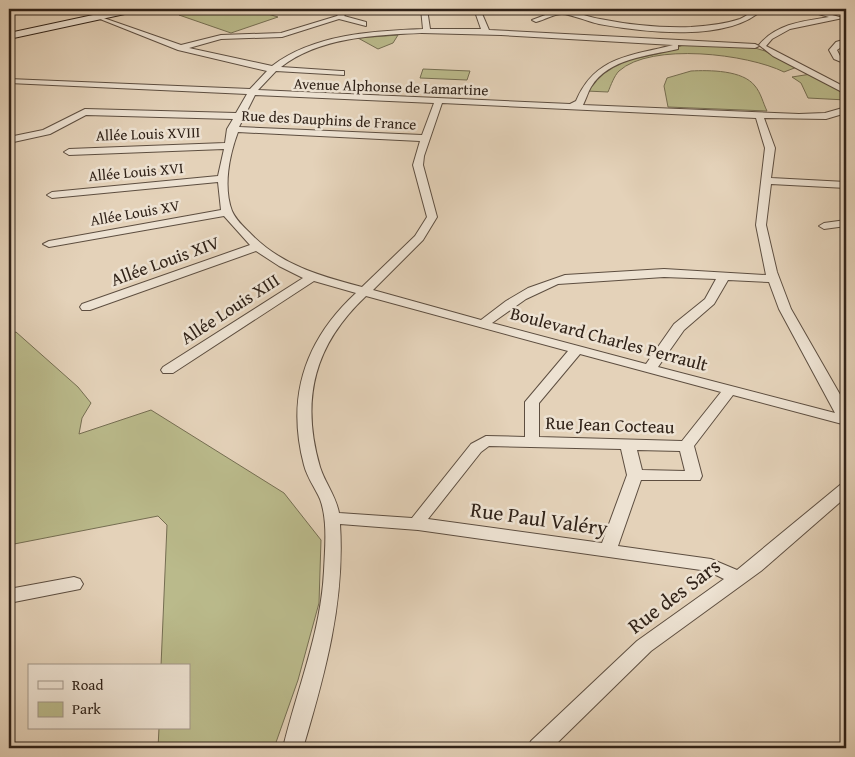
<svg xmlns="http://www.w3.org/2000/svg" width="855" height="757" viewBox="0 0 855 757" font-family="'Gentium Book Plus',serif">
	<rect width="100%" height="100%" fill="#e4d2b9"/>
	<filter id="stains"><feTurbulence type="fractalNoise" baseFrequency=".004" numOctaves="4"/><feColorMatrix values="0 0 0 0 .2 0 0 0 0 .09 0 0 0 0 .02 0 0 0 .5 -.17"/></filter>
	<radialGradient id="worn" r=".72"><stop offset=".6" stop-color="#630" stop-opacity="0"/><stop offset="1" stop-color="#630" stop-opacity=".3"/></radialGradient>
	<g fill="#baba8b" stroke="#756e52">
		<path d="M189 9H251L278 17 231 33 179 15 194 11Z"/>
		<path d="M398 35 393 43 378 49 358 38Z"/>
		<path d="M685 44 755 48 765 51 797 67 784 72C748 54 651 42 619 71 614 76 611 85 608 92L586 91C619 48 645 64 685 44Z"/>
		<path d="M423 69 470 71 467 80 420 78Z"/>
		<path d="M691 71C709 70 743 70 755 86 761 93 763 103 767 111L668 107 664 86 667 78Z"/>
		<path d="M811 74 844 93 846 100 808 98 801 83 792 77Z"/>
		<path d="M16 332 78 387 91 403 82 418 79 434 151 410 284 493 321 540 319 603 298 680 274 748H158L159 728H189V666H161L167 525 158 516 9 545V334Z"/>
	</g>
	<g fill="none" stroke-linecap="round" stroke-linejoin="round">
		<defs>
			<g id="street">
				<path d="M343 9H350L344 16 366 22V26L339 19 282 37 221 39 189 48 272 66C314 34 373 31 423 29L421 9H427L430 29H481L474 9H480L489 30 755 44 759 46 755 48 678 45V49C648 56 609 58 591 87 588 92 586 99 583 105L799 114 825 113 846 107V113L826 119 764 118 775 148 771 178 846 182V188L771 184 766 225 777 272 791 309 846 405V425L733 395 694 446 702 476 700 480H641L618 546 711 559 737 570 840 485 846 484V497L761 571 651 651 552 748H528L531 741 637 641 724 579 708 571 418 530 340 524C345 602 325 674 303 748H283C297 689 321 633 324 571 325 549 328 520 320 499 315 488 307 477 304 465 286 397 305 340 356 293L314 281 173 373H163L161 370 163 367 303 278 279 266 256 251 90 310H82L80 307 82 304 250 245 224 216 49 247 43 244 49 241 221 210 218 182 52 198 47 195 52 192 218 176 224 149 69 155 64 152 69 149 225 143 227 129 233 119 86 115 50 134 9 143V137L43 130 85 109 236 113 247 94 9 83V79L250 89 267 71 178 50 95 17V15L181 45 221 35 281 33 337 16ZM422 33 501 35 673 45C631 56 595 56 576 101L570 104 258 90 276 71 344 75V71H341L281 67C319 37 376 35 422 33ZM255 95 434 103 422 135 239 127ZM442 103 756 118 765 148 756 225 766 275 664 269 565 275 528 288 506 301 481 320 373 290 423 240 437 217 423 165 424 156ZM238 132 420 141 413 165 427 217 415 236 362 287C320 276 280 265 249 232 243 226 236 220 232 211 223 187 229 156 238 132ZM664 277 716 279 705 299 674 324 646 364 492 323 526 299 558 284ZM728 280 769 282 779 309 835 413 658 367 684 330 714 304ZM366 296 568 351 525 402V437L486 436 471 444 412 518 339 513C336 496 325 483 320 467 300 398 315 344 366 296ZM580 354 721 392 682 441 539 437V403ZM489 446 621 449 627 475 602 543 428 519 481 452ZM637 450 680 451 685 471 642 470Z"/>
				<path d="M552 9C568 9 584 16 600 19 630 25 661 28 691 27 707 26 725 24 740 19 749 15 753 8 763 9 728 43 643 32 599 24 589 22 571 14 562 14 554 14 544 20 536 22L532 20 556 11Z"/>
				<path d="M654 9H686L670 13Z"/>
				<path d="M801 9H811L843 18 790 29 772 39 766 46 839 84 846 88V94L773 56 759 45C776 24 803 21 829 17Z"/>
				<path d="M846 39V44L837 50 840 56 846 59V64L834 59 829 50 836 42Z"/>
				<path d="M846 220V226L824 229 819 226 824 223Z"/>
				<path d="M74 577 80 579 83 584 80 589 9 603V589Z"/>
			</g>
			<path id="secondary" d="M121 9H139L134 12 9 39V33Z"/>
		</defs>
		<use href="#street" stroke="#5d4e40" stroke-width="2"/>
		<use href="#secondary" stroke="#302218" stroke-width="2"/>
		<use href="#street" fill="#ede2d2" fill-rule="evenodd"/>
		<use href="#secondary" fill="#ede2d2" fill-rule="evenodd"/>
	</g>
	<g text-anchor="middle" stroke-width="5" stroke-linejoin="round" paint-order="stroke">
		<g font-size="15" fill="#302218" stroke="#ede2d2">
			<text transform="translate(391 87) rotate(2)" y="5">Avenue Alphonse de Lamartine</text>
			<text transform="translate(329 120) rotate(3)" y="5">Rue des Dauphins de France</text>
			<text transform="translate(148 134) rotate(-2)" y="5">Allée Louis XVIII</text>
			<text transform="translate(136 172) rotate(-5)" y="5">Allée Louis XVI</text>
			<text transform="translate(135 213) rotate(-10)" y="5">Allée Louis XV</text>
		</g>
		<g font-size="18" fill="#302218" stroke="#ede2d2">
			<text transform="translate(165 261) rotate(-20)" y="6">Allée Louis XIV</text>
			<text transform="translate(230 309) rotate(-33)" y="6">Allée Louis XIII</text>
			<text transform="translate(609 339) rotate(15)" y="6">Boulevard Charles Perrault</text>
			<text transform="translate(610 425) rotate(2)" y="6">Rue Jean Cocteau</text>
		</g>
		<g font-size="21" fill="#302218" stroke="#ede2d2">
			<text transform="translate(539 519) rotate(8)" y="7">Rue Paul Valéry</text>
			<text transform="translate(674 596) rotate(-37)" y="7">Rue des Sars</text>
		</g>
	</g>
	<rect width="855" height="757" fill="none" stroke="#e4d2b9" stroke-width="30"/>
	<rect x="10" y="10" width="835" height="737" fill="none" stroke="#302218" stroke-width="2.5"/>
	<rect x="15" y="15" width="825" height="727" fill="none" stroke="#302218"/>
	<rect x="28" y="664" width="162" height="65" fill="#ede2d2" stroke="#a19588"/>
	<rect x="38" y="681" width="25" height="8" fill="#ede2d2" stroke="#a19588"/>
	<text x="72" y="690" font-size="15" fill="#302218">Road</text>
	<rect x="38" y="702" width="25" height="15" fill="#baba8b" stroke="#a19588"/>
	<text x="72" y="714" font-size="15" fill="#302218">Park</text>
	<rect width="100%" height="100%" filter="url(#stains)"/>
	<rect width="100%" height="100%" fill="url(#worn)"/>
</svg>
